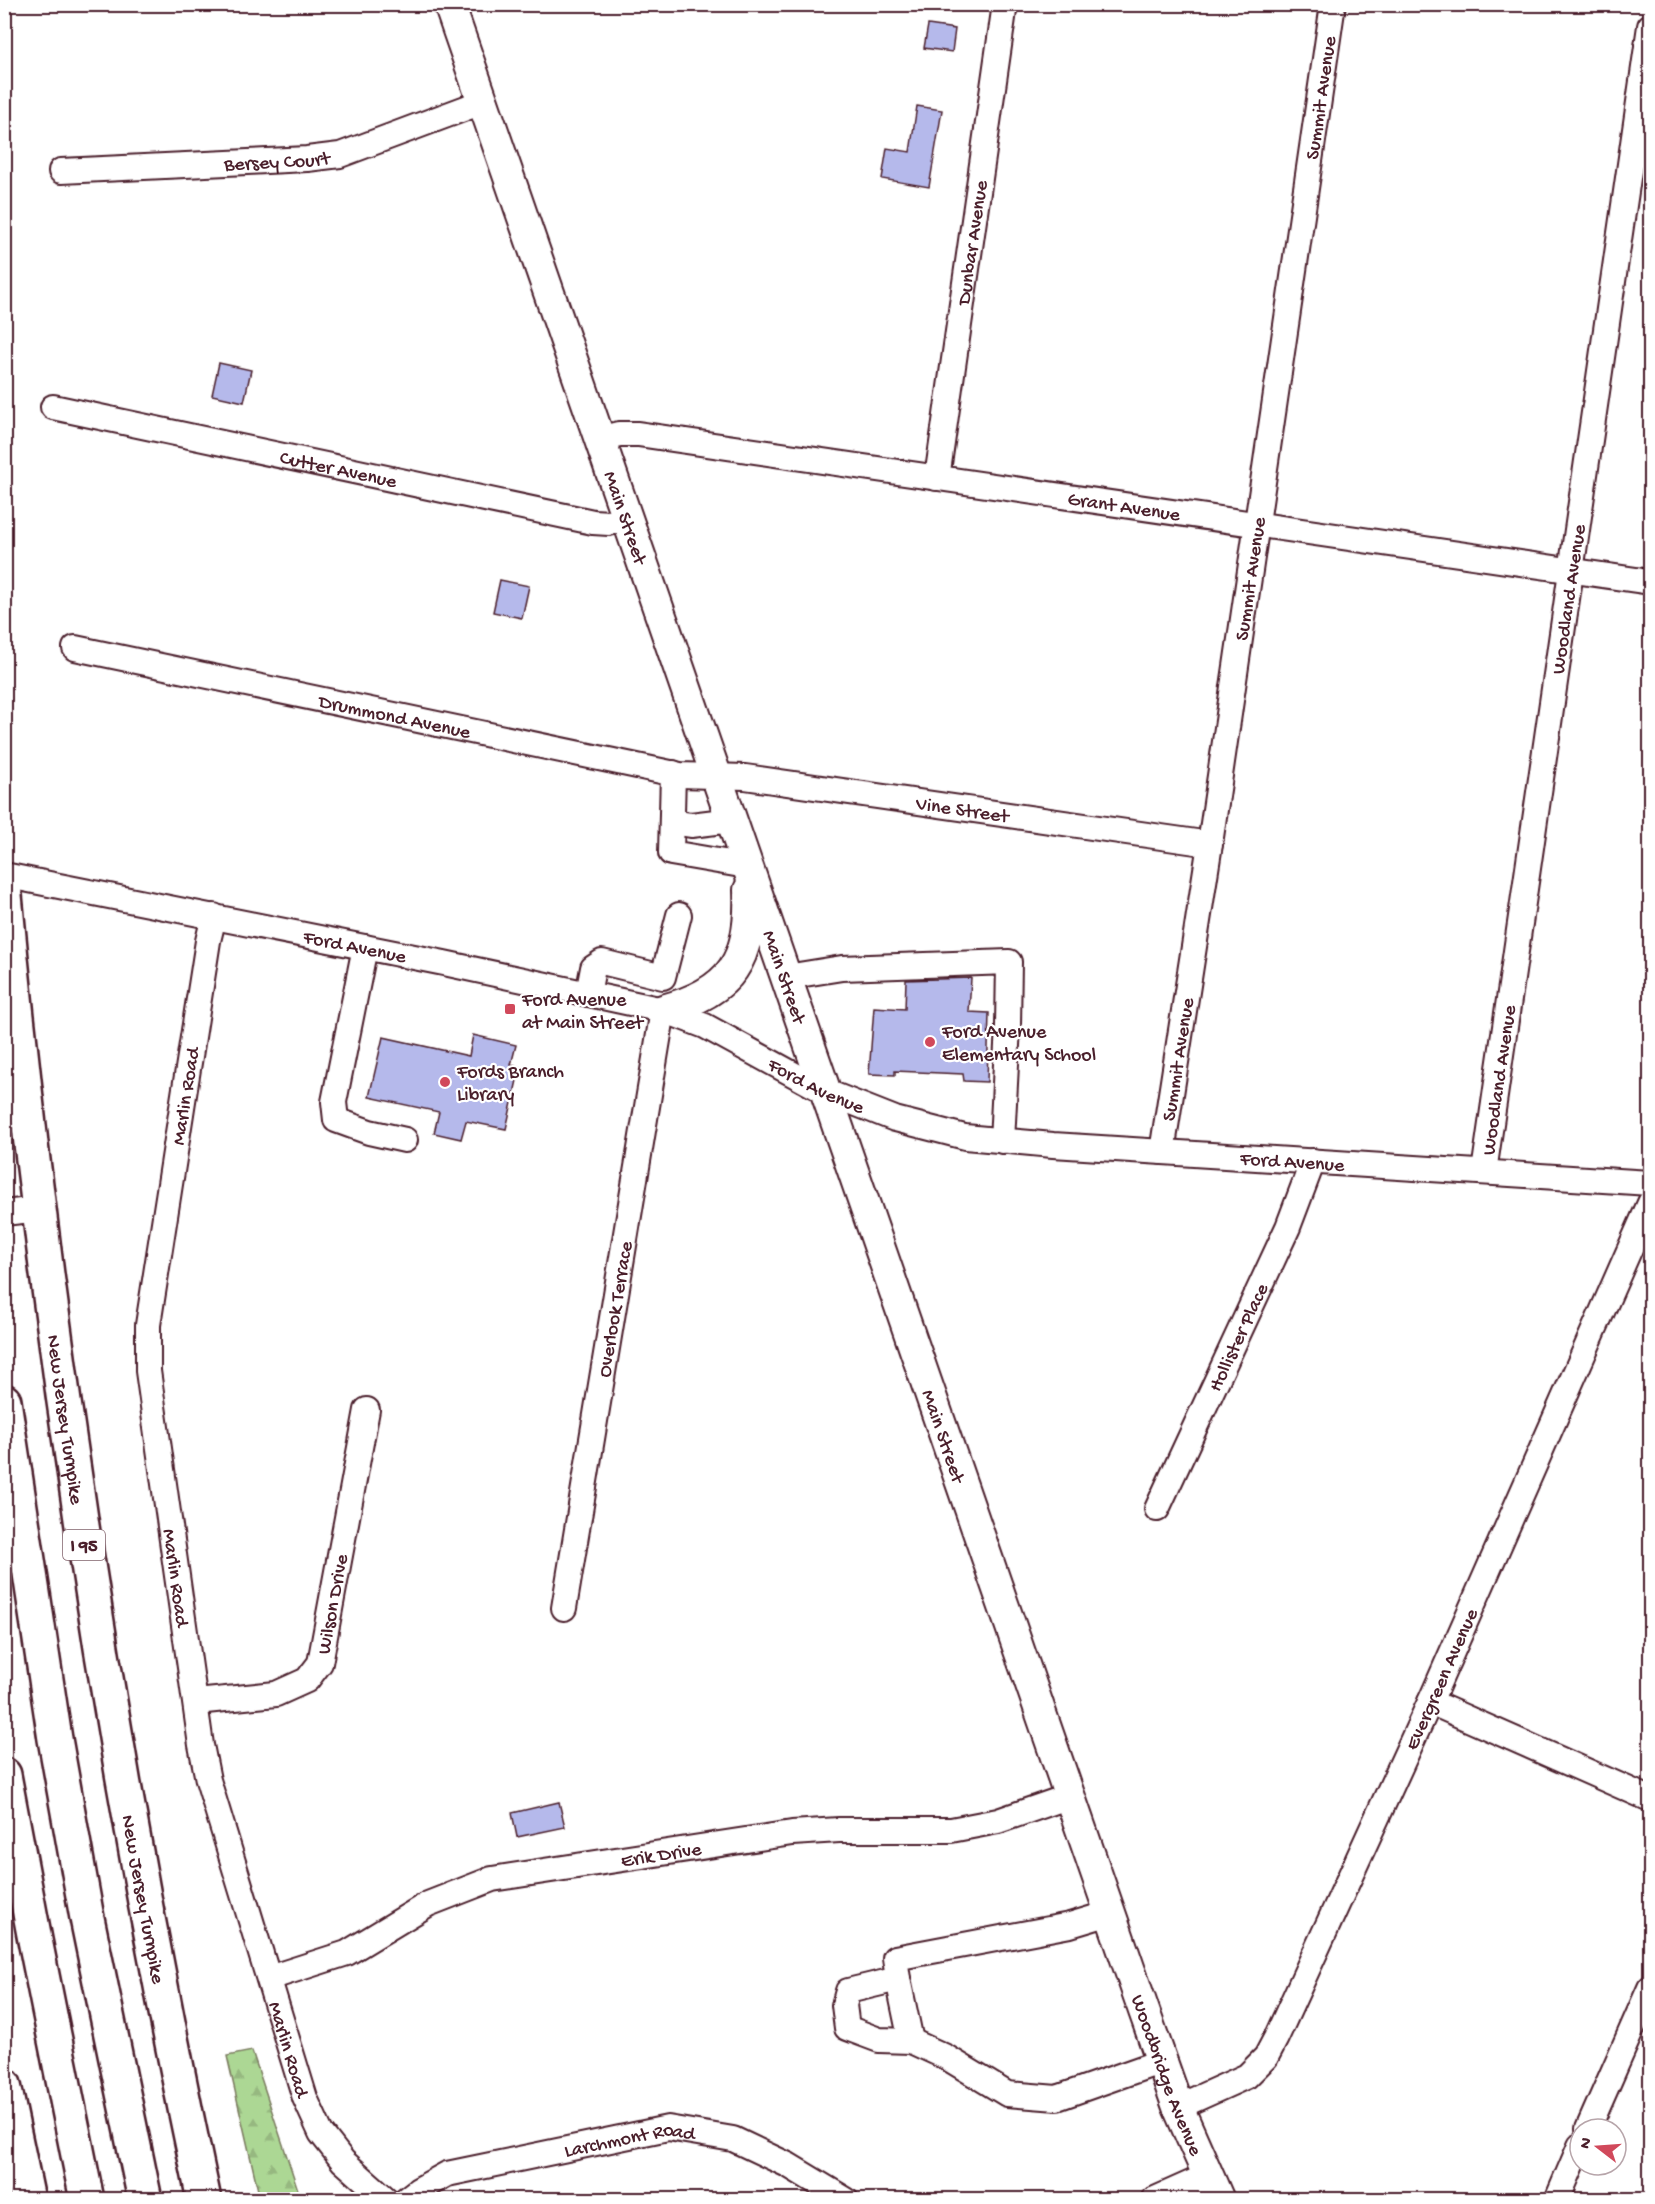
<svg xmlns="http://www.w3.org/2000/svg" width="1655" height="2204" viewBox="0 0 1655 2204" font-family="'Gochi Hand',sans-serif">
	<defs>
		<pattern id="forest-firs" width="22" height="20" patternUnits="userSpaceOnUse" patternTransform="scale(1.5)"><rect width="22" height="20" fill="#acd794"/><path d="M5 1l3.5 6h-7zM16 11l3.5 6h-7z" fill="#96b880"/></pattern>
	</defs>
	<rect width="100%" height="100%" fill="#fff"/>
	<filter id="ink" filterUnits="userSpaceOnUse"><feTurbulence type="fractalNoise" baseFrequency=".0167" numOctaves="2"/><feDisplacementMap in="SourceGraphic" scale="12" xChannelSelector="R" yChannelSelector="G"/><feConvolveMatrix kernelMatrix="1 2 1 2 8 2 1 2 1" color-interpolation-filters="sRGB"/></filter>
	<g filter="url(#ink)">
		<path fill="url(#forest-firs)" stroke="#7b7b60" stroke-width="1.5" d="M252 2051 301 2199H260L227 2056Z"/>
		<g fill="#b5b9eb" stroke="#4a1f2b" stroke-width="1.5">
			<path d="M928 25 955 29 952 52 924 48Z"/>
			<path d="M917 106 942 110 929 187 882 179 887 148 910 152Z"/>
			<path d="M219 363 251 370 244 402 212 395Z"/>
			<path d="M500 580 529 586 522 618 493 612Z"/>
			<path d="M971 978 969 1012 989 1013 987 1082 964 1081 963 1074 895 1071V1075L869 1074 874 1007 905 1009 906 980Z"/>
			<path d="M473 1035 516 1045 511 1065 520 1067 506 1129 466 1121 461 1139 434 1133 439 1112 369 1097 383 1037 469 1056Z"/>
			<path d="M559 1802 565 1827 517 1837 512 1813Z"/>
		</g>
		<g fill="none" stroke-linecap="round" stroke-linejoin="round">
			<defs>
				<g id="minor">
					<path id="s1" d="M61 171 307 159 340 155 482 102"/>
					<path id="s2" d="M53 407 593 522 609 523 627 518"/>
					<path id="s3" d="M599 439 619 434H638L1650 582"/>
					<path id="s4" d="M937 478 1005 4"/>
					<path id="s5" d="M75 648 680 775 745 777 1210 844"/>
					<path d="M673 773 671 853 747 866"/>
					<path d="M672 822 691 825 732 820"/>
					<path id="s6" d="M4 875 444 963 663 1010 705 1026 824 1091 895 1119 965 1137 1053 1145 1650 1183"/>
					<path id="s7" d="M214 916 208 941 148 1325V1371L201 1745 208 1780 305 2098 321 2133 343 2161 387 2200"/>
					<path d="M365 947 334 1102 336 1120 369 1132 405 1140"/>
					<path d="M786 977 842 968 1009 962 1008 1026 1002 1141"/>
					<path d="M588 994 593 968 602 962 663 977 679 915"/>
					<path id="s8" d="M1162 1152 1210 844 1333 4"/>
					<path id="s9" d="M1484 1172 1650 26"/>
					<path d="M4 1213 39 1209"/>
					<path id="s10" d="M1157 1509 1288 1227 1313 1161"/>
					<path id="s11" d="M564 1608 663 1010"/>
					<path id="s12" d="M196 1702 276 1694 307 1680 320 1663 367 1410"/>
					<path d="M1430 1702 1650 1799"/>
					<path d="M1110 1913 1070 1925 895 1958 898 1979 848 1991 844 2005 847 2028 879 2040 911 2041 946 2057 1007 2094 1057 2098 1162 2061"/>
					<path id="s13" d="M269 1978 347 1953 428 1904 492 1879 792 1833 839 1830H951L998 1821 1070 1796"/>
					<path d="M898 1979 911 2041"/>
					<path id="s14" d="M1178 2107 1247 2076 1266 2057 1276 2038 1430 1702 1650 1203"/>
					<path d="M1588 2129 1650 1988"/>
					<path id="s15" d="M405 2200 418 2190 447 2174 668 2128 733 2139 788 2165 846 2200"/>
					<path d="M1153 2200 1209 2175"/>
					<path d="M1557 2200 1580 2146"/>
				</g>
				<g id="major">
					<path id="s16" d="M449 4 1144 2011 1178 2107 1219 2200"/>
					<path d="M663 1010C732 992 752 959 749 890"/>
				</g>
				<g id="highway">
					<path id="s17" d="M4 885C45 1327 112 1765 204 2200"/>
					<path d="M4 1401 55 1739 87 1918 145 2200"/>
					<path d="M4 1775 35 1940 87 2200"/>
					<path d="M4 2085 28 2200"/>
				</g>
			</defs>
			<use href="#minor" stroke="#4a1f2b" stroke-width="28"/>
			<use href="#major" stroke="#4a1f2b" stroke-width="34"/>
			<use href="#highway" stroke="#4a1f2b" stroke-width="38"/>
			<use href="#minor" stroke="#fff" stroke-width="24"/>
			<use href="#major" stroke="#fff" stroke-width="30"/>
			<use href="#highway" stroke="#fff" stroke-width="33"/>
		</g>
	</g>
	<g fill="#d1495b" stroke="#fff" stroke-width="2">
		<rect x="504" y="1003" width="12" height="12" rx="3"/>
		<circle cx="930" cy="1042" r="6"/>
		<circle cx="445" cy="1082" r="6"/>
	</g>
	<g text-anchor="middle" stroke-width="4.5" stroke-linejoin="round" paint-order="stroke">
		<rect fill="#fff" stroke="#80626b" stroke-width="1.5" x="63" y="1530" width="42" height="30" rx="4.5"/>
		<g font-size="18" font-weight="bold" fill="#4a1f2b">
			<text x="84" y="1551">I 95</text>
		</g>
		<g font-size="20" fill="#4a1f2b" stroke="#fff">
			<text dy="7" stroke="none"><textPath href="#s8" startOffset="1066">Summit Avenue</textPath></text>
			<text dy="7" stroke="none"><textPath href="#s1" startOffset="216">Bersey Court</textPath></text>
			<text dy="7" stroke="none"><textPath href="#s4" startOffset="238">Dunbar Avenue</textPath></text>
			<text dy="7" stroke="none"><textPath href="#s2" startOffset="292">Cutter Avenue</textPath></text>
			<text dy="7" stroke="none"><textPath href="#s3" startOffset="531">Grant Avenue</textPath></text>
			<text dy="7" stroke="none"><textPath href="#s16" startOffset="543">Main Street</textPath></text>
			<text dy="7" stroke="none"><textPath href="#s8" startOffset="580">Summit Avenue</textPath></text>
			<text dy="7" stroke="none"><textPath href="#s9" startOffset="579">Woodland Avenue</textPath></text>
			<text dy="7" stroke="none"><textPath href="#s5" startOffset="327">Drummond Avenue</textPath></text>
			<text dy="7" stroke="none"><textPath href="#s5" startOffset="903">Vine Street</textPath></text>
			<text dy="7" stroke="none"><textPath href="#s6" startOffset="358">Ford Avenue</textPath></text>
			<text dy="7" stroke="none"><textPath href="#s16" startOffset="1029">Main Street</textPath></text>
			<text dy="7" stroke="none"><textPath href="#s8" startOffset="94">Summit Avenue</textPath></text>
			<text dy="7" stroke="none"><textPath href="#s9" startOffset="93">Woodland Avenue</textPath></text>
			<text dy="7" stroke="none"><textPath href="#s6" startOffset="844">Ford Avenue</textPath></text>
			<text transform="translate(184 1096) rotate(-81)" y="7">Marlin Road</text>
			<text dy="7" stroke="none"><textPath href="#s6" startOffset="1330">Ford Avenue</textPath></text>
			<text dy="7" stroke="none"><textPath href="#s11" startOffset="303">Overlook Terrace</textPath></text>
			<text dy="7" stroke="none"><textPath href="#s10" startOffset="190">Hollister Place</textPath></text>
			<text dy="7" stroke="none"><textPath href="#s17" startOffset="538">New Jersey Turnpike</textPath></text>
			<text dy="7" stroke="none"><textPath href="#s16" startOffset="1515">Main Street</textPath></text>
			<text dy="7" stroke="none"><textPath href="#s7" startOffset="669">Marlin Road</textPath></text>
			<text dy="7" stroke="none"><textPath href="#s12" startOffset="196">Wilson Drive</textPath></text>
			<text dy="7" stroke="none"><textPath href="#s14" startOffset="519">Evergreen Avenue</textPath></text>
			<text dy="7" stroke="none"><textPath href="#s13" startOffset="416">Erik Drive</textPath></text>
			<text dy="7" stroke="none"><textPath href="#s17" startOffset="1024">New Jersey Turnpike</textPath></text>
			<text dy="7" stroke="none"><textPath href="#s7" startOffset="1155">Marlin Road</textPath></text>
			<text dy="7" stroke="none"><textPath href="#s16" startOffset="2192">Woodbridge Avenue</textPath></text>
			<text dy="7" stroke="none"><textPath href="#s15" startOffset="236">Larchmont Road</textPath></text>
		</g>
		<g font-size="20" fill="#4a1f2b" stroke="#fff" text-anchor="start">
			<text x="522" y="1005">Ford Avenue<tspan x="522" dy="23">at Main Street</tspan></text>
			<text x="942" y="1037">Ford Avenue<tspan x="942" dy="23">Elementary School</tspan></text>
			<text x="457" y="1077">Fords Branch<tspan x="457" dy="23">Library</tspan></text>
		</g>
	</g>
	<rect width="1655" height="2204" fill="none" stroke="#fff" stroke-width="24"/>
	<rect x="12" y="12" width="1631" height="2180" fill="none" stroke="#4a1f2b" stroke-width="2" filter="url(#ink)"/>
	<g transform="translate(1598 2147) rotate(287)"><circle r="28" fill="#ffffff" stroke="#b7a5aa" stroke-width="1.5"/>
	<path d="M0-4.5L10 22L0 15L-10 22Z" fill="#d1495b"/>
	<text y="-9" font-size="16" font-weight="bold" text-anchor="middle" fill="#4a1f2b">N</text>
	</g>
</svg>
